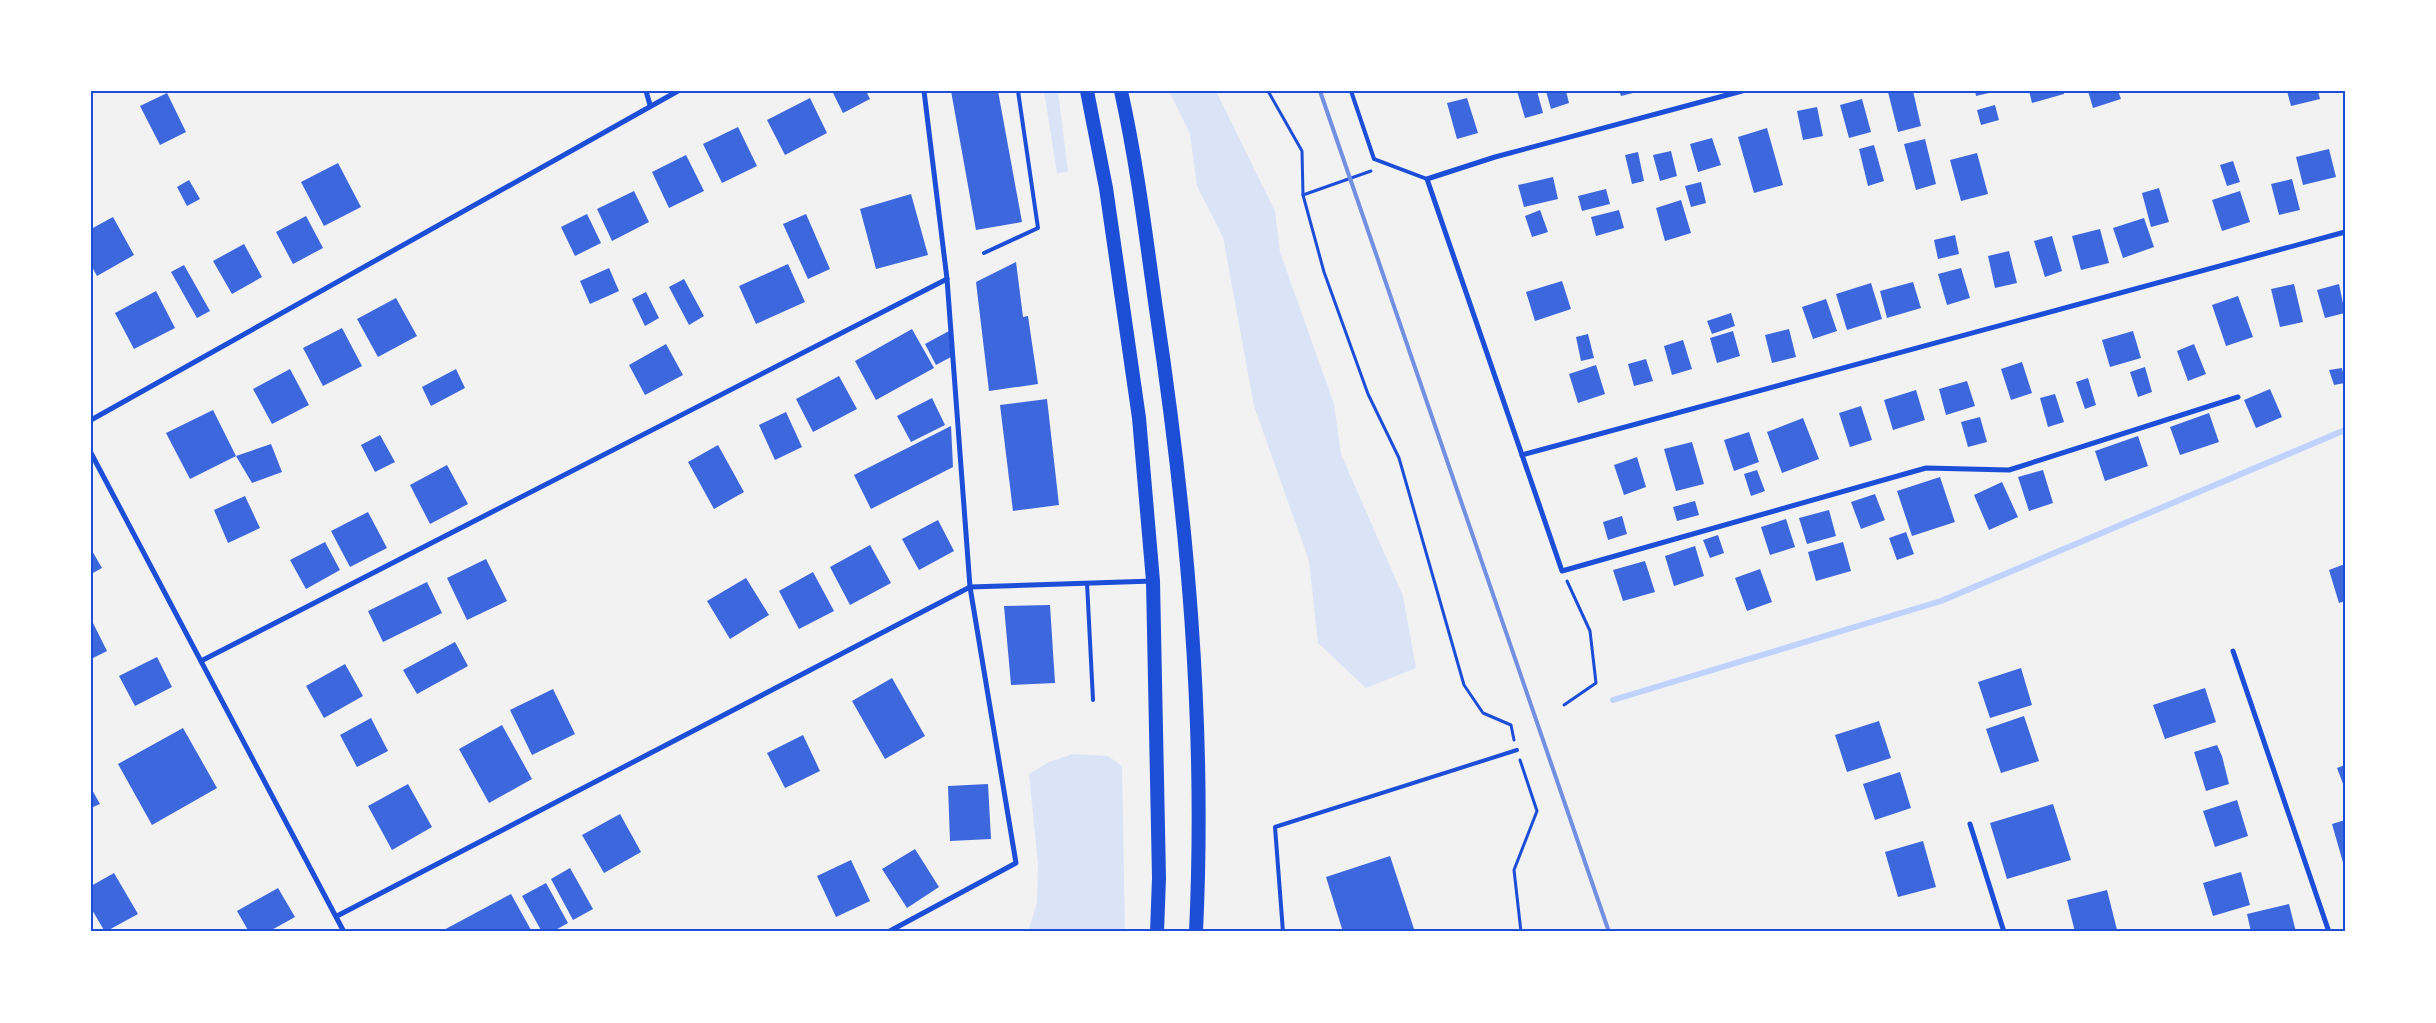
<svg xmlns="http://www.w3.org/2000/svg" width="2436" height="1023" viewBox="0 0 2436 1023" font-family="'Fira Sans Condensed',sans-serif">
	<rect width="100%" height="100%" fill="#f2f2f2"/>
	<g fill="#dbe4f7">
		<path d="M1044 91H1058L1068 172 1057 173Z"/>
		<path d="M1169 91H1216L1275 211 1280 252 1334 404 1341 454 1403 596 1416 668 1366 688 1318 643 1309 561 1254 406 1223 237 1197 186 1190 134Z"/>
		<path d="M1073 754 1108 756 1122 766 1125 932H1028L1037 903 1038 864 1029 774 1049 762Z"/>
	</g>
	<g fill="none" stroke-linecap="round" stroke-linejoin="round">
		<path stroke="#bfd3fe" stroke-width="6" d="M1613 700 1941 601 2345 430"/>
	</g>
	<g fill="#3d67dc">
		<path d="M832 91H866L870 99 843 113Z"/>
		<path d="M951 91H998L1022 222 976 230Z"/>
		<path d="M1517 91H1537L1543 113 1525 118Z"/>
		<path d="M1546 91H1566L1569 103 1551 109Z"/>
		<path d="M1619 91H1637V92L1621 96Z"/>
		<path d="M1913 91 1921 126 1898 132 1888 92Z"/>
		<path d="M1975 91H1993V92L1976 96Z"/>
		<path d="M2029 91H2064V94L2032 103Z"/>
		<path d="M2088 91H2118L2121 99 2093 108Z"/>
		<path d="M2287 91H2318L2320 99 2291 106Z"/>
		<path d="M167 93 186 132 160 145 140 106Z"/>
		<path d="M810 98 827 133 785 155 767 120Z"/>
		<path d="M1467 98 1478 133 1457 139 1447 103Z"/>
		<path d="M1862 99 1871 132 1849 138 1840 105Z"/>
		<path d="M1995 105 1999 120 1981 125 1977 110Z"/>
		<path d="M1817 107 1823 136 1803 140 1797 111Z"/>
		<path d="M738 127 757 166 722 183 703 144Z"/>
		<path d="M1767 128 1783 185 1754 193 1738 137Z"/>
		<path d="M1712 138 1721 165 1698 172 1690 144Z"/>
		<path d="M1925 139 1936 184 1916 190 1904 144Z"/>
		<path d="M1874 145 1884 181 1868 186 1859 149Z"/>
		<path d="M2329 149 2336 177 2303 185 2296 157Z"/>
		<path d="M1671 151 1677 176 1660 181 1653 155Z"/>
		<path d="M1638 152 1644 181 1632 184 1625 155Z"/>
		<path d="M1977 153 1988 194 1961 201 1950 160Z"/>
		<path d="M686 155 704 191 669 208 652 172Z"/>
		<path d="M2233 161 2240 182 2227 186 2220 165Z"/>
		<path d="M338 163 361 207 324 226 301 182Z"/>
		<path d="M1553 177 1558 199 1524 207 1518 185Z"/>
		<path d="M2292 179 2300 210 2279 215 2271 184Z"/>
		<path d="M189 180 200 199 187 206 177 187Z"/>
		<path d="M1701 182 1706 203 1691 207 1685 186Z"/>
		<path d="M2159 188 2169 222 2151 227 2142 193Z"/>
		<path d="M1606 189 1610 204 1582 211 1578 196Z"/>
		<path d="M634 191 649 222 612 241 597 209Z"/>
		<path d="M2240 191 2250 222 2222 231 2212 200Z"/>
		<path d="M911 194 928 255 876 269 860 209Z"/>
		<path d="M1681 200 1691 233 1665 241 1656 208Z"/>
		<path d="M1540 210 1548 232 1532 237 1525 216Z"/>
		<path d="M1619 210 1624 228 1596 236 1591 217Z"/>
		<path d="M587 214 601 243 575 256 561 227Z"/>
		<path d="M806 214 830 269 808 279 783 224Z"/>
		<path d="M306 216 323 248 293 264 276 232Z"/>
		<path d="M113 217 134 255 97 276 91 265V229Z"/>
		<path d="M2144 218 2154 247 2123 258 2113 228Z"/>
		<path d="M2100 229 2109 263 2081 270 2072 236Z"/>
		<path d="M1955 235 1959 254 1938 259 1934 240Z"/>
		<path d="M2052 236 2062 271 2045 277 2034 241Z"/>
		<path d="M244 244 262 277 232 294 213 261Z"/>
		<path d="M2009 251 2017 283 1995 288 1988 256Z"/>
		<path d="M1016 262 1023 317 1028 316 1038 384 989 391 976 282Z"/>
		<path d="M788 264 805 302 756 324 739 286Z"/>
		<path d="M184 265 210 311 197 318 171 272Z"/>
		<path d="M609 268 619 291 590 304 580 281Z"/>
		<path d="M1961 268 1970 298 1947 305 1938 274Z"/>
		<path d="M684 279 704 316 689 325 669 287Z"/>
		<path d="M1562 281 1571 309 1535 321 1526 292Z"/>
		<path d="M1913 282 1921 308 1887 318 1880 291Z"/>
		<path d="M1871 283 1882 319 1847 330 1836 294Z"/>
		<path d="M2294 284 2303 322 2280 327 2271 289Z"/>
		<path d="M2339 284 2345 313 2325 318 2317 290Z"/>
		<path d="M156 291 175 328 134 349 115 313Z"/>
		<path d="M646 292 659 318 645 326 632 299Z"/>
		<path d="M2238 296 2253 337 2226 346 2212 305Z"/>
		<path d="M396 298 417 336 378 357 357 319Z"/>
		<path d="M1826 299 1837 331 1813 339 1802 307Z"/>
		<path d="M1731 313 1735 326 1712 334 1707 321Z"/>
		<path d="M342 328 362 366 323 386 303 348Z"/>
		<path d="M912 329 934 368 876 400 855 361Z"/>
		<path d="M1789 329 1796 357 1772 363 1765 335Z"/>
		<path d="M949 331 951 357 936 365 925 344Z"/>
		<path d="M1733 331 1740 356 1717 363 1710 338Z"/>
		<path d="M2133 331 2141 358 2110 367 2102 340Z"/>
		<path d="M1588 334 1594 358 1581 361 1576 337Z"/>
		<path d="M1683 340 1692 369 1672 375 1664 346Z"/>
		<path d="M666 344 683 375 645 395 629 365Z"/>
		<path d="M2194 344 2206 374 2188 381 2177 351Z"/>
		<path d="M1646 359 1653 381 1634 386 1628 364Z"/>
		<path d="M2022 362 2032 393 2011 400 2001 369Z"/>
		<path d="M1596 365 1605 394 1578 403 1569 374Z"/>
		<path d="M2145 367 2152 392 2138 397 2130 372Z"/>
		<path d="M2342 368 2345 383 2334 385 2329 370Z"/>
		<path d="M290 369 309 405 272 424 253 389Z"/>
		<path d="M456 369 465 388 431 406 422 387Z"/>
		<path d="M839 376 857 409 813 432 796 399Z"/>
		<path d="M2088 378 2096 405 2085 409 2076 382Z"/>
		<path d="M1967 381 1975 406 1946 415 1939 389Z"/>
		<path d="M2270 389 2282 417 2256 428 2244 400Z"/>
		<path d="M1916 390 1925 420 1893 430 1884 400Z"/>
		<path d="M2055 394 2064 422 2048 427 2040 398Z"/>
		<path d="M932 398 945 425 911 442 897 416Z"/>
		<path d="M1047 399 1059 505 1013 511 1000 405Z"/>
		<path d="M1861 406 1872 440 1850 447 1839 413Z"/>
		<path d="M213 410 236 456 190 479 166 433Z"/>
		<path d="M786 412 802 447 775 460 759 425Z"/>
		<path d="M2209 413 2219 442 2180 455 2170 427Z"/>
		<path d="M1980 417 1987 442 1968 447 1961 422Z"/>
		<path d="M1803 418 1819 459 1782 473 1767 432Z"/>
		<path d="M951 426 953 467 871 509 854 475Z"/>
		<path d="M1749 432 1759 462 1734 471 1724 440Z"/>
		<path d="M380 435 395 462 375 472 361 445Z"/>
		<path d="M2138 436 2148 466 2105 481 2095 451Z"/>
		<path d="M1692 442 1704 484 1676 491 1664 449Z"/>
		<path d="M271 444 282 472 252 483 236 456Z"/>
		<path d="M718 445 744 492 714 509 688 462Z"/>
		<path d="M1637 457 1646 487 1624 495 1614 465Z"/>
		<path d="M447 465 468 504 430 524 410 485Z"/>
		<path d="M1757 470 1765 491 1751 496 1744 474Z"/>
		<path d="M2043 470 2053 503 2029 511 2018 477Z"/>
		<path d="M1940 477 1955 522 1912 536 1897 491Z"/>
		<path d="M2002 482 2018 517 1989 530 1974 495Z"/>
		<path d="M1875 494 1885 520 1861 529 1851 502Z"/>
		<path d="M245 496 260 528 228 543 214 510Z"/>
		<path d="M1695 501 1699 515 1677 521 1673 507Z"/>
		<path d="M1829 510 1836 536 1807 544 1799 518Z"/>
		<path d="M368 512 387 548 350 567 331 531Z"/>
		<path d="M1622 516 1627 534 1608 540 1603 522Z"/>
		<path d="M1786 519 1795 547 1770 555 1761 527Z"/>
		<path d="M938 520 954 551 919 570 902 539Z"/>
		<path d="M1906 532 1914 554 1897 560 1889 538Z"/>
		<path d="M1718 535 1724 553 1710 558 1703 540Z"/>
		<path d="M325 542 340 570 306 589 290 560Z"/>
		<path d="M1843 542 1851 571 1816 581 1808 552Z"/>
		<path d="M870 545 891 583 850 605 830 567Z"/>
		<path d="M1695 546 1704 576 1674 586 1665 556Z"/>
		<path d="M91 549 102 568 91 574Z"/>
		<path d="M486 559 507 601 467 620 447 578Z"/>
		<path d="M1645 561 1655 592 1623 601 1613 570Z"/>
		<path d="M2345 564V601L2339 603 2329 570Z"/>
		<path d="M1760 569 1772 602 1747 611 1735 578Z"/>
		<path d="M813 572 834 611 799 629 779 591Z"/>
		<path d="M746 578 769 615 730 639 707 601Z"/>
		<path d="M427 582 442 613 383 642 368 611Z"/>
		<path d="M1050 605 1055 683 1011 685 1004 606Z"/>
		<path d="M91 619 107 651 91 659Z"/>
		<path d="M455 642 468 666 417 694 403 670Z"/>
		<path d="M157 657 172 687 135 706 119 676Z"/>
		<path d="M345 664 363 696 324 718 306 686Z"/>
		<path d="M2021 668 2032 705 1990 718 1978 682Z"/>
		<path d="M892 678 925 736 885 759 852 701Z"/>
		<path d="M2205 688 2216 722 2165 739 2153 705Z"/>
		<path d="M553 689 575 734 532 755 510 710Z"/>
		<path d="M2024 716 2039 761 2001 773 1986 729Z"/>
		<path d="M371 718 388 751 357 767 340 735Z"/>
		<path d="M1879 721 1891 758 1847 772 1835 735Z"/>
		<path d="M502 725 532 779 489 803 459 749Z"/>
		<path d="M183 728 217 788 152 825 118 764Z"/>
		<path d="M803 735 820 771 785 788 767 753Z"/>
		<path d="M2217 745 2222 756 2229 784 2206 791 2194 752Z"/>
		<path d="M2345 765V789L2337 768Z"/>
		<path d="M1900 772 1911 808 1875 820 1863 784Z"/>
		<path d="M408 784 432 827 392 850 368 806Z"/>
		<path d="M988 784 991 839 950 841 948 786Z"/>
		<path d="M91 788 100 804 91 808Z"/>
		<path d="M2237 800 2248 836 2215 847 2203 811Z"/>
		<path d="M2053 804 2071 860 2007 879 1990 823Z"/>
		<path d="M620 814 641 852 604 873 582 835Z"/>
		<path d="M2345 820V866H2344L2332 824Z"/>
		<path d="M1923 841 1936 887 1898 897 1885 852Z"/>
		<path d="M915 849 939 887 907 908 882 869Z"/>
		<path d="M1390 856 1415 932H1343L1326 877Z"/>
		<path d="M851 860 870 901 836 917 817 876Z"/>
		<path d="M570 868 593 909 573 920 551 879Z"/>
		<path d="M2241 872 2250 905 2213 916 2203 883Z"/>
		<path d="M114 873 138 914 105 932 91 908V886Z"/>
		<path d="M546 883 568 923 552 932H542L522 896Z"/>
		<path d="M278 888 295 917 268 932H249L237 911Z"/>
		<path d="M2107 890 2117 930 2075 932 2067 900Z"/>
		<path d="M511 894 531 930 529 932H440Z"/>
		<path d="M2289 904 2296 932H2251L2247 914Z"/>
	</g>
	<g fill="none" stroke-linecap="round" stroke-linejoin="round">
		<g stroke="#1d4ed8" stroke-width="3">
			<path d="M1268 91 1302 151 1303 195 1324 272 1368 394 1399 458 1464 685 1483 713 1511 725 1514 740"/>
			<path d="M1303 195 1371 171"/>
			<path d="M1564 705 1596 683 1590 631 1567 581"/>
			<path d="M1520 760 1537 811 1514 870 1521 932"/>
		</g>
		<g stroke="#1d4ed8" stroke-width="4">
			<path d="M1351 91 1374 159 1427 179"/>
			<path d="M984 253 1038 228 1018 91"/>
			<path d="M1087 583 1093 700"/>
			<path d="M1283 932 1275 827 1517 750"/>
		</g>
		<g stroke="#1d4ed8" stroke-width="5">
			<path d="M646 91 650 105"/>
			<path d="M1742 91 1495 157 1427 179 1562 571 1926 468 2009 470 2238 397"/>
			<path d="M91 420 678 91"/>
			<path d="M91 453 344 932"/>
			<path d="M1522 455 2345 232"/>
			<path d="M2233 651 2329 932"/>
			<path d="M201 661 947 279"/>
			<path d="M1970 824 2004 932"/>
			<path d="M337 916 970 587 1153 581"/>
			<path d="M888 932 1016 863 970 587 947 279 924 91"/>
		</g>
		<g stroke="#1d4ed8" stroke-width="14">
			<path d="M1087 91 1106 188 1139 418 1153 581 1159 878 1157 932"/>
			<path d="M1121 91C1137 163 1146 237 1156 309 1187 516 1206 723 1196 932"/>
		</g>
		<path stroke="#7290e2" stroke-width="4" d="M1320 91 1609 932"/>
	</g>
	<rect width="2436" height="1023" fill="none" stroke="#ffffff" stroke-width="185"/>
	<rect x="92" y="92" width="2252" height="838" fill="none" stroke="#1d4ed8" stroke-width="2"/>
</svg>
